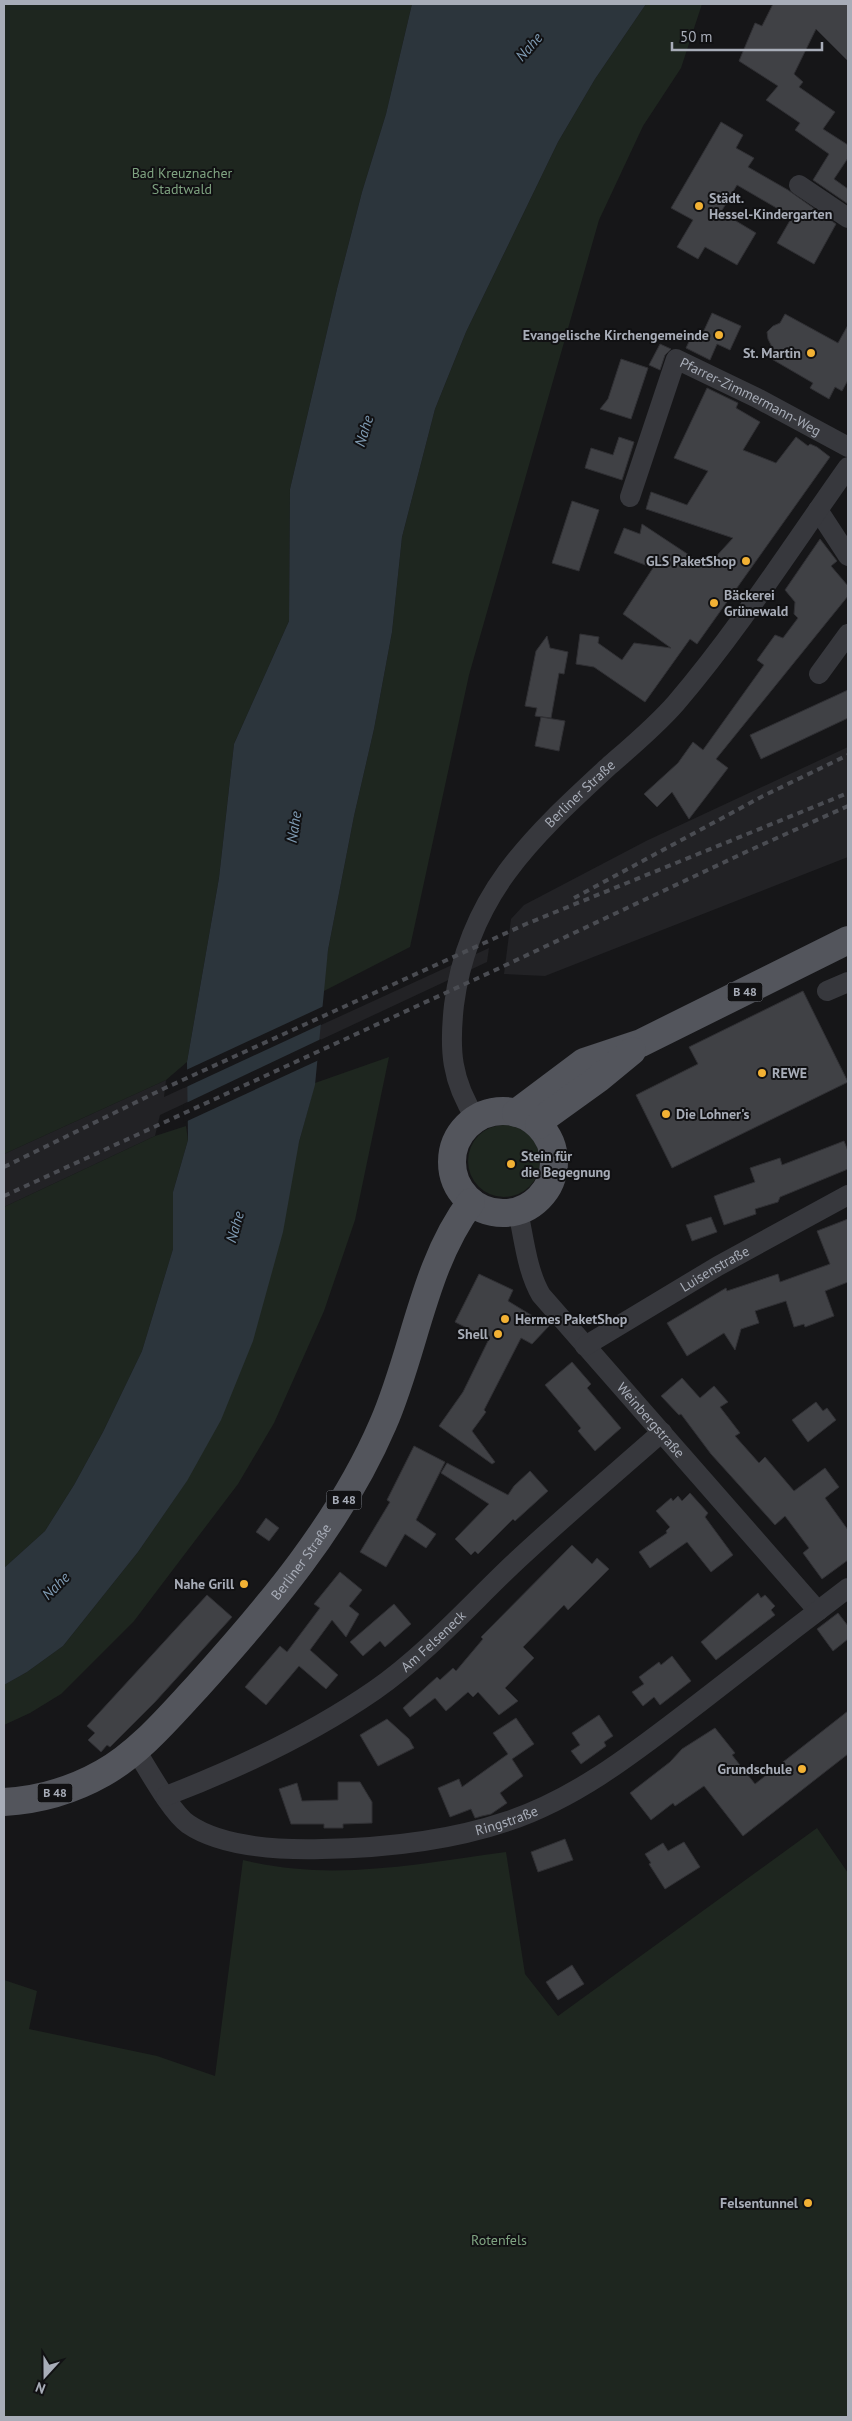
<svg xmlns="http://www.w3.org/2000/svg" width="852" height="2421" viewBox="0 0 852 2421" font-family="'PT Sans',sans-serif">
	<rect width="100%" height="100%" fill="#161618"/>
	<g fill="#222225">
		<path d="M848 747V857L545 976 504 974 511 919 524 905 646 841Z"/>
		<path d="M489 948 487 962 160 1115 155 1136 4 1207V1154L166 1080 164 1097Z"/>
	</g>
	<g fill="#1e261f">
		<path d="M4 4H412L386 114 362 192 337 289 290 489 289 621 234 744 219 878 187 1062 166 1080 4 1154Z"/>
		<path d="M646 4H702L681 68 643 126 599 220 469 675 410 947 322 992 328 950 354 816 374 729 392 632 402 537 435 409 466 332 558 142 595 79Z"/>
		<path d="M389 1057 355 1220 324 1311 274 1423 238 1484 134 1621 61 1694 30 1713 4 1725V1685L27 1672 63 1646 138 1552 186 1482 299 1142 315 1083Z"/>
		<circle cx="504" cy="1161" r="36"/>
		<path d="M186 1126 188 1140 173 1192V1249L142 1351 103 1432 74 1485 45 1531 4 1568V1207L155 1136Z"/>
		<path d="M817 1828 848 1873V2417H4V1980L37 1991 29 2029 157 2056 215 2076 243 1860C332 1882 416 1864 506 1852L525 1974 558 2016Z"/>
	</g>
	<path fill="#2c353c" d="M412 4H646L595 79 558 142 466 332 435 409 402 537 392 632 374 729 354 816 328 950 315 1085 299 1142 283 1232 253 1341 221 1420 187 1481 138 1552 63 1646 27 1672 4 1685V1568L45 1531 74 1485 103 1432 142 1351 173 1249V1192L188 1140 187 1062 219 878 234 744 289 621 290 489 337 289 362 192 386 114Z"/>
	<g fill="#161618">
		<path d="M324 1006 322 1024 184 1088V1071Z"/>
		<path d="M321 1039 319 1060 183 1123 184 1104Z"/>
	</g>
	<g fill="#404145" stroke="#303034">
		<path d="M773 4H848V61L816 29 794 74 803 82 799 87 835 112 823 129 848 145V158L834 179 848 189V204L813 180 829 154 795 130 800 123 766 100 778 86 739 61 755 23 762 26Z"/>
		<path d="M721 122 743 135 736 148 754 158 748 167 788 190 836 224 814 264 777 243 792 217 737 185 721 212 756 233 737 265 705 247 698 259 677 247 693 220 671 208Z"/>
		<path d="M712 313 741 326 730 350 717 344 710 360 686 348 693 333 701 337Z"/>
		<path d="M785 314 838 343 848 325V380L842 391 835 387 829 399 810 388 813 383 770 358 774 351 768 339 767 332 773 326 780 323Z"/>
		<path d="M660 344 671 349 665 355 660 370 649 365Z"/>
		<path d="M621 359 648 368 631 419 600 409 608 399Z"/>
		<path d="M707 388 738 403 736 408 760 422 743 450 776 463 796 437 808 446 810 444 817 447 830 457 697 644 690 639 645 702 594 667 576 664 580 634 599 637 598 643 622 660 634 643 671 648 623 614 653 568 614 553 624 528 640 534 642 524 698 561 711 562 733 538 646 509 651 492 687 505 708 471 674 458Z"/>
		<path d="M619 437 634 442 622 480 585 468 591 448 613 455Z"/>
		<path d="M572 501 599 510 579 571 552 563Z"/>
		<path d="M820 539 837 561 831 566 848 586V596L716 759 728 768 689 819 672 792 657 807 644 794 678 763 693 742 703 750 764 665 757 660 775 635 783 638 798 618 794 614 795 602 785 590Z"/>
		<path d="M547 636 550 648 568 652 564 674 559 673 551 718 535 716 537 708 525 706 536 651Z"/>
		<path d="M848 690V718L761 759 750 735Z"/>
		<path d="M541 717 565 721 559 751 535 746Z"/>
		<path d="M803 991 848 1082 672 1168 636 1095 698 1064 689 1047Z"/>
		<path d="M844 1141 848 1151V1169L780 1197 778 1202 755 1209 756 1214 724 1225 714 1196 755 1182 750 1168 780 1158 782 1165Z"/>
		<path d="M711 1217 717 1232 692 1241 686 1225Z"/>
		<path d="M848 1219V1282L825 1291 834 1316 805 1327 804 1324 794 1327 786 1301 755 1311 759 1323 741 1329 735 1350 724 1333 687 1356 667 1323 726 1288 727 1291 778 1274 780 1282 830 1264 817 1231Z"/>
		<path d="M479 1274 513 1290 508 1301 549 1326 532 1344 521 1338 484 1410 486 1412 472 1431 495 1462 492 1464 439 1426 463 1392 489 1339 455 1322Z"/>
		<path d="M572 1362 591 1384 587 1388 621 1428 595 1451 578 1431 581 1428 545 1385Z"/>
		<path d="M682 1378 700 1398 714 1386 728 1402 720 1407 740 1433 735 1436 759 1463 765 1457 794 1491 825 1468 839 1487 825 1498 848 1530V1560L822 1579 803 1553 809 1548 785 1516 775 1525 711 1454 681 1414 679 1415 661 1396Z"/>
		<path d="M816 1402 823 1411 827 1408 836 1420 808 1442 792 1420Z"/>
		<path d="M414 1446 445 1462 416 1520 436 1534 426 1548 405 1534 386 1567 360 1552 390 1502 387 1500Z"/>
		<path d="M447 1463 508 1495 514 1486 530 1471 548 1491 515 1521 513 1519 478 1554 475 1551 471 1555 455 1539 489 1504 441 1473Z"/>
		<path d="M690 1493 708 1513 705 1517 733 1555 711 1572 687 1542 650 1568 639 1552 667 1533 666 1531 670 1527 656 1511 671 1498 673 1501 678 1496 682 1501Z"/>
		<path d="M266 1518 279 1528 269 1541 256 1532Z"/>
		<path d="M572 1545 592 1564 597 1558 609 1569 568 1610 564 1605 523 1647 534 1658 505 1688 518 1701 499 1715 478 1692 473 1697 468 1692 446 1711 435 1698 410 1717 403 1708 437 1677 440 1680 453 1668 456 1671 483 1639 481 1637Z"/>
		<path d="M340 1572 362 1590 349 1606 359 1614 346 1637 332 1620 310 1650 338 1675 326 1689 299 1666 266 1705 245 1687 280 1646 287 1652 320 1608 314 1604Z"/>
		<path d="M758 1593 761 1598 765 1595 775 1606 771 1610 775 1615 716 1660 701 1642Z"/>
		<path d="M207 1595 232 1617 155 1702 110 1747 107 1745 101 1752 88 1740 95 1733 87 1726Z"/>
		<path d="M394 1604 411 1624 385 1647 380 1641 363 1656 350 1642Z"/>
		<path d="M838 1613 848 1626V1639L833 1651 817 1629Z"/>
		<path d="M672 1656 691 1681 660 1705 654 1697 643 1706 632 1692 644 1684 639 1677 659 1662 661 1665Z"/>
		<path d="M848 1711V1754L743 1836 704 1786 675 1806 673 1803 651 1820 630 1793 670 1762 682 1749 715 1728 735 1753 732 1755 755 1784Z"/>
		<path d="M599 1715 613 1736 604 1742 606 1746 581 1764 571 1751 580 1745 572 1733Z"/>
		<path d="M516 1718 534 1744 512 1759 523 1776 500 1793 507 1803 491 1814 482 1816 475 1818 471 1809 450 1817 438 1788 459 1779 462 1787 508 1754 493 1733Z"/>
		<path d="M387 1719 409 1739 414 1748 378 1766 360 1735Z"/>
		<path d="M338 1782H360L372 1802V1823L343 1824V1828H324V1824H291L279 1789 297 1783 302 1801 338 1800Z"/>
		<path d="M565 1839 573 1860 538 1872 531 1852Z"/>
		<path d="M684 1842 700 1867 665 1889 649 1864 651 1863 645 1854 663 1843 668 1851Z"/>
		<path d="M572 1965 584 1984 558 2000 546 1982Z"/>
	</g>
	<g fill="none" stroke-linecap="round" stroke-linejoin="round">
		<g stroke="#37383d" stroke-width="20">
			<path d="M799 185 848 218"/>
			<path id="s1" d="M630 497 676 359 757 398 848 447"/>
			<path d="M818 510 848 556"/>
			<path d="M819 674 848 634"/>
			<path d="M827 991 848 982"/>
			<path id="s2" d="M476 1119C451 1080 449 1050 454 1005 468 895 532 837 609 766 632 746 656 726 676 703 739 629 792 546 848 467"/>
			<path id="s3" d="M518 1211C524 1239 527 1271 541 1295L818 1611"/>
			<path id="s4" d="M585 1346 718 1266 848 1195"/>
			<path id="s5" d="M135 1749C148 1769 171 1812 188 1824 223 1848 282 1850 322 1849 385 1848 449 1841 508 1821 580 1797 640 1748 699 1703 749 1664 798 1626 848 1588"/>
			<path id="s6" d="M166 1796C239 1768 310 1735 375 1690 426 1654 467 1608 512 1565 561 1519 612 1476 662 1432"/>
		</g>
		<g stroke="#53555c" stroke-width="28">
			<circle cx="503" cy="1162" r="51"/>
			<path d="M516 1113 584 1062 641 1043 848 940"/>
			<path d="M539 1125 548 1115 598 1079 632 1051"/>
			<path id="s7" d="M4 1802C38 1800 73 1790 103 1773 139 1753 169 1717 197 1687 269 1607 340 1524 383 1424 415 1351 423 1266 471 1202"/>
		</g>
		<g stroke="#4a4c52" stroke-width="4" stroke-dasharray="6 5" stroke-linecap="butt">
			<path d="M574 898 763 796 848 755"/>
			<path d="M4 1167 165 1088 526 924 848 793"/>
			<path d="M4 1196 491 972 748 851 848 806"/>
		</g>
	</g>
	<g fill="#f2b134" stroke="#111113" stroke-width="2">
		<circle cx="699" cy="206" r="5"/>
		<circle cx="719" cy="335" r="5"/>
		<circle cx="811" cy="353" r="5"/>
		<circle cx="746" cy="561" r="5"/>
		<circle cx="714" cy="603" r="5"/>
		<circle cx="762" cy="1073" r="5"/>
		<circle cx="666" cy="1114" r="5"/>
		<circle cx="511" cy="1164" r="5"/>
		<circle cx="505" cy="1319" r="5"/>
		<circle cx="498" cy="1334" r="5"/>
		<circle cx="244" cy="1584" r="5"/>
		<circle cx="802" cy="1769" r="5"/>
		<circle cx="808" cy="2203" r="5"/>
	</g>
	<g text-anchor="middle" stroke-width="4" stroke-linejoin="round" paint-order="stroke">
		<g fill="#111113" stroke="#7b7e86" stroke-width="1">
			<rect x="727.5" y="982.5" width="35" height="19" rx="4"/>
			<rect x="326.5" y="1490.5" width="35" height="19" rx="4"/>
			<rect x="37.5" y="1783.5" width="35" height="19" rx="4"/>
		</g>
		<g font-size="12" font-weight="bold" fill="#a8adb8">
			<text x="745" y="996">B 48</text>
			<text x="344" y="1504">B 48</text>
			<text x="55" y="1797">B 48</text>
		</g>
		<g font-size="14" fill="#7fa381" stroke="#111113">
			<text x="182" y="178">Bad Kreuznacher<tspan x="182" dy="16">Stadtwald</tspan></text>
			<text x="499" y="2245">Rotenfels</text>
		</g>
		<g font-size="14" font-weight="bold" fill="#a8adb8" stroke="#111113" text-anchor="end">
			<text x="709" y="203" text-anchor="start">Städt.<tspan x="709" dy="16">Hessel-Kindergarten</tspan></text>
			<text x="709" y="340">Evangelische Kirchengemeinde</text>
			<text x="801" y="358">St. Martin</text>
			<text x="736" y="566">GLS PaketShop</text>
			<text x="724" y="600" text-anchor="start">Bäckerei<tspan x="724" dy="16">Grünewald</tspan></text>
			<text x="772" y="1078" text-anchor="start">REWE</text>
			<text x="676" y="1119" text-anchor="start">Die Lohner's</text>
			<text x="521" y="1161" text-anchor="start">Stein für<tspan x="521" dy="16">die Begegnung</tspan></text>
			<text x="515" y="1324" text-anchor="start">Hermes PaketShop</text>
			<text x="488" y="1339">Shell</text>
			<text x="234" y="1589">Nahe Grill</text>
			<text x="792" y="1774">Grundschule</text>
			<text x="798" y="2208">Felsentunnel</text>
		</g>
		<g font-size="14" fill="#a8adb8" stroke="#111113">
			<text dy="5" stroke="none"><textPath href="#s1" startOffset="229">Pfarrer-Zimmermann-Weg</textPath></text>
			<text dy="5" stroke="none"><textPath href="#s2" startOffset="371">Berliner Straße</textPath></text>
			<text dy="5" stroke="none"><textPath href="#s4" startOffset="151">Luisenstraße</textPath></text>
			<text dy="5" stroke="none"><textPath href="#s3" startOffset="254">Weinbergstraße</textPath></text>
			<text dy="5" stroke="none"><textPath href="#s7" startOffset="395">Berliner Straße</textPath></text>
			<text dy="5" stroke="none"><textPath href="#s6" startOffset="311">Am Felseneck</textPath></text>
			<text dy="5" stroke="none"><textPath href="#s5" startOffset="418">Ringstraße</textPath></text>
		</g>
		<g font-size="15" font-style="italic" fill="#7f9bb3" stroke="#111113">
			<text transform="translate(529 47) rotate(-49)" y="5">Nahe</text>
			<text transform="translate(364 431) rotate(-73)" y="5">Nahe</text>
			<text transform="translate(294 827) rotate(-81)" y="5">Nahe</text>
			<text transform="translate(235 1227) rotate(-74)" y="5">Nahe</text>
			<text transform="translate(56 1586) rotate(-45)" y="5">Nahe</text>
		</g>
	</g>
	<rect width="852" height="2421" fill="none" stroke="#a8adb8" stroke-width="10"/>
	<g transform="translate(45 2376) rotate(201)" stroke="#111113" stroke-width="4" paint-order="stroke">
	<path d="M0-4L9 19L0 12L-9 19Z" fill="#a8adb8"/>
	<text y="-8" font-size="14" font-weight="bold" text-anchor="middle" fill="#a8adb8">N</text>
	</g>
	<path d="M672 42v8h150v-8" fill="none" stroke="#a8adb8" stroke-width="2.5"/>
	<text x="680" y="42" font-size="15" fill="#a8adb8" stroke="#111113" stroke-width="4" paint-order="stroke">50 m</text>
</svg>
